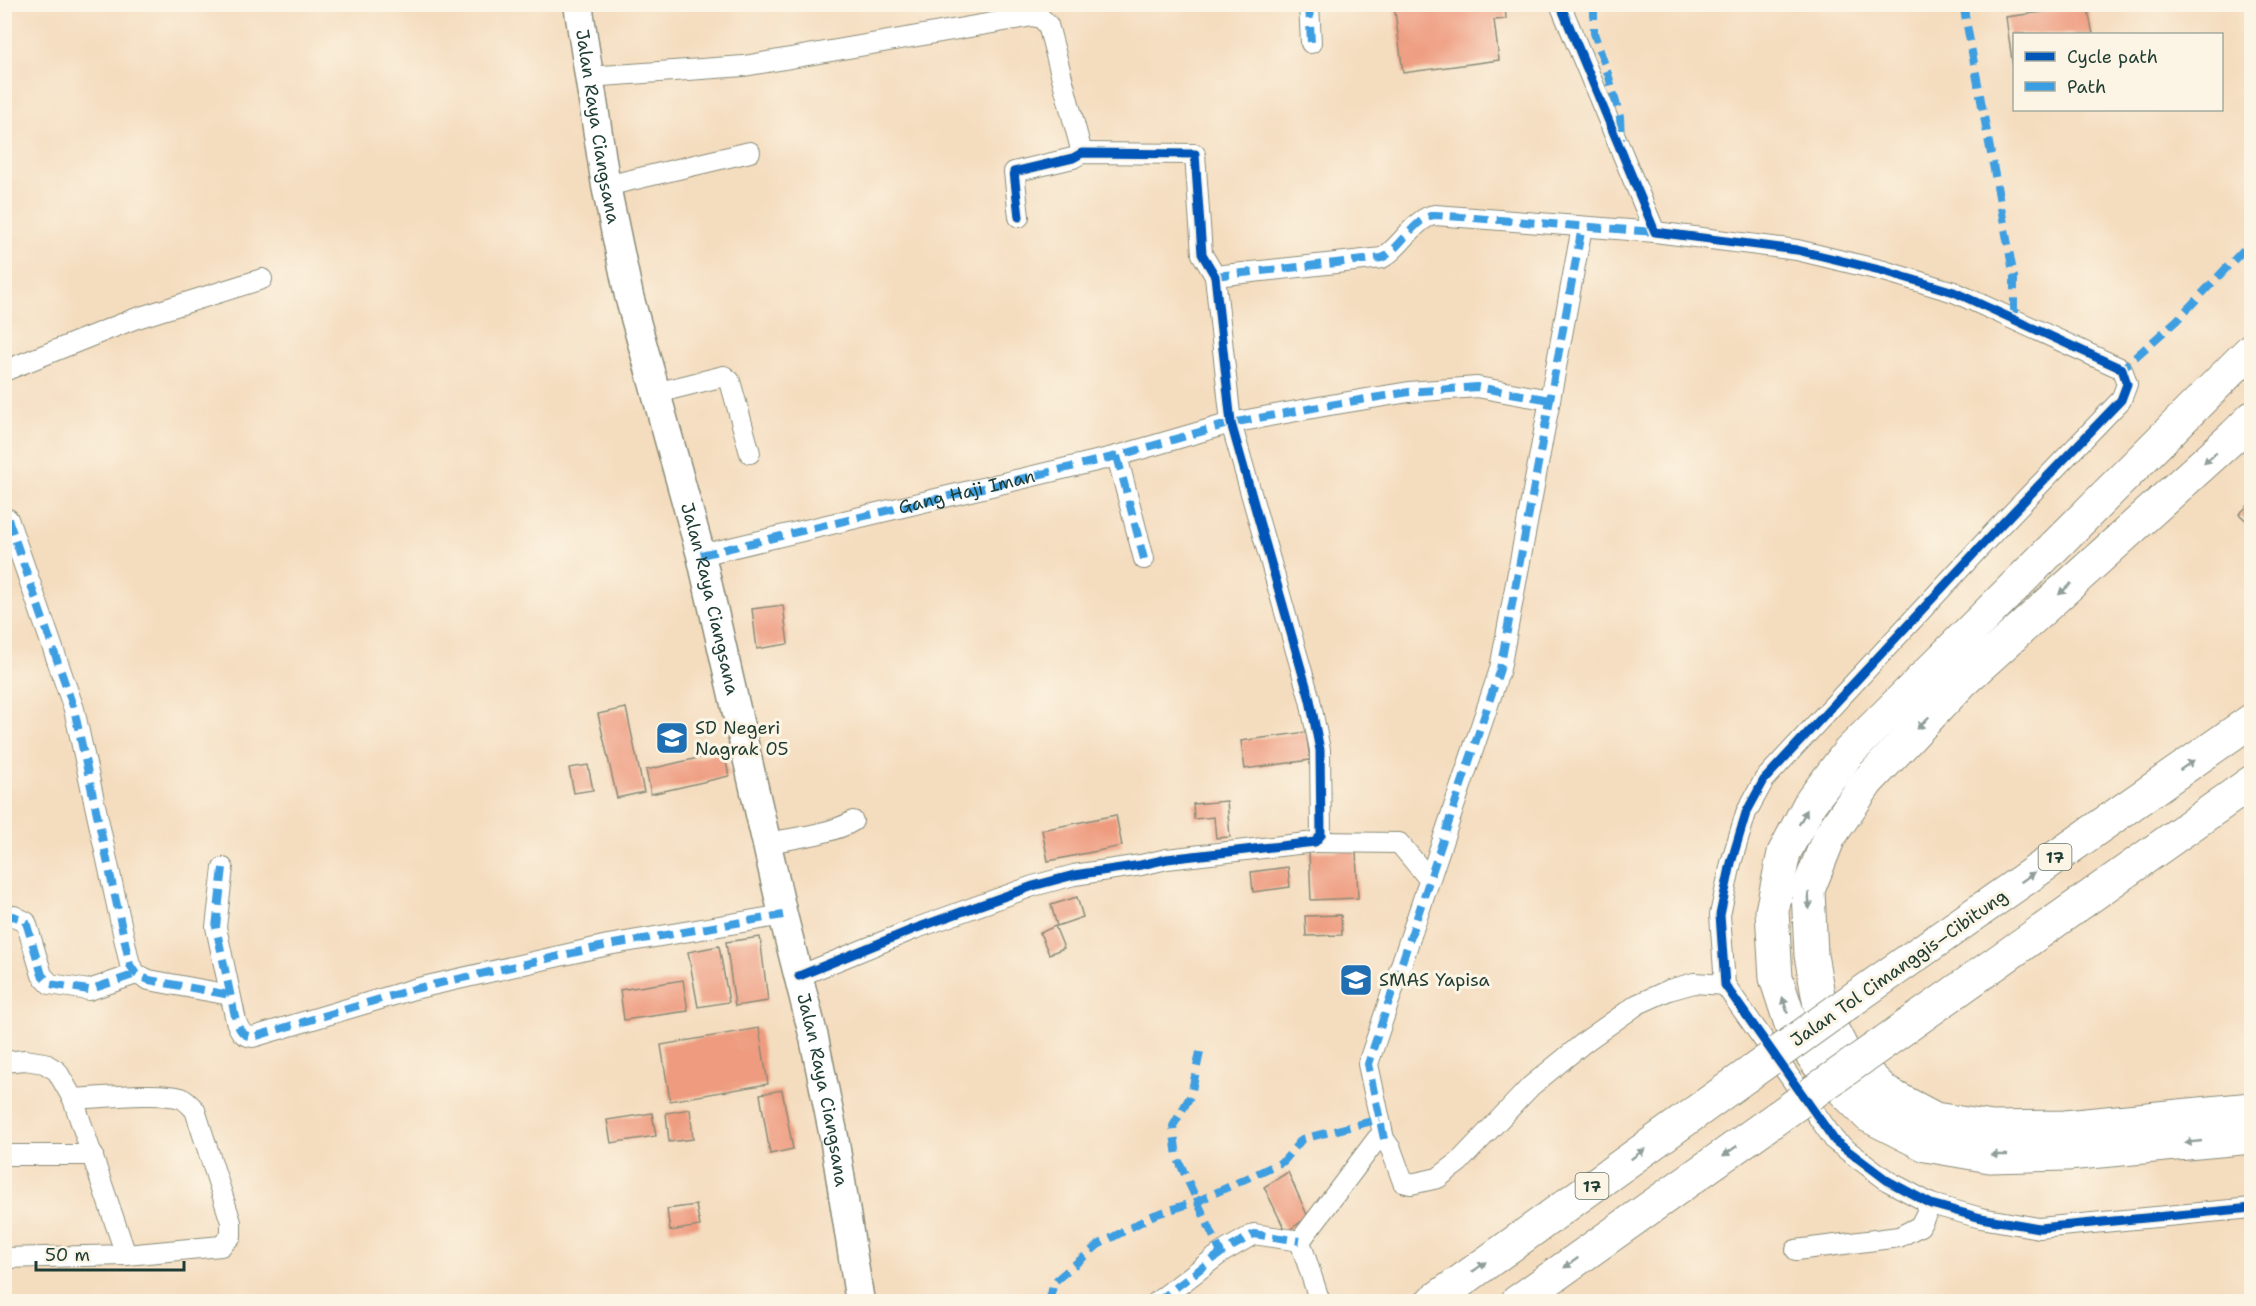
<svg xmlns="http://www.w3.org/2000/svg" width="2256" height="1306" viewBox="0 0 2256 1306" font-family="'Shantell Sans',sans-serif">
	<rect width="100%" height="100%" fill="#fcf5e5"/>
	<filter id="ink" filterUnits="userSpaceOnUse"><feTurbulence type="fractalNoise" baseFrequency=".0167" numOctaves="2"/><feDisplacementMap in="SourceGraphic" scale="12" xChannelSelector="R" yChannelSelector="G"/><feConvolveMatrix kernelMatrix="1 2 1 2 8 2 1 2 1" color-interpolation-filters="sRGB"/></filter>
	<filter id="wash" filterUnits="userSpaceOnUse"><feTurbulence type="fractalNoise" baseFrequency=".008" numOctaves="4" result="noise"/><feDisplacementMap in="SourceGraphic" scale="24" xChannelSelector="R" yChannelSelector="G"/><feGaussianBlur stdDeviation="1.35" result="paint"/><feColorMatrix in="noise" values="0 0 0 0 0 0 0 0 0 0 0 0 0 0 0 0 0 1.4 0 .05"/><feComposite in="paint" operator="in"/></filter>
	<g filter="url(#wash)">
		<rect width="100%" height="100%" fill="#f4dcbe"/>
		<g id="blocks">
			<g fill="#ee9b7f">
				<path d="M1394 4H1505L1506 19 1494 20 1499 60 1403 73Z"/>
				<path d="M2087 6 2093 34H2014L2013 68 2006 17Z"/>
				<path d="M2252 502V526L2239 514Z"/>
				<path d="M783 605 788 644 757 649 752 609Z"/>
				<path d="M626 708 644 792 617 798 598 714Z"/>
				<path d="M1306 732 1310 760 1245 769 1241 741Z"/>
				<path d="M724 752 729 776 651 794 646 770Z"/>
				<path d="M588 765 593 790 574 793 569 768Z"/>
				<path d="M1227 801 1230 837 1216 838 1214 817 1194 819 1193 804Z"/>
				<path d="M1116 815 1122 846 1048 861 1042 830Z"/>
				<path d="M1356 850 1358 898 1311 900 1309 852Z"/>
				<path d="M1288 867 1290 887 1253 892 1251 872Z"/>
				<path d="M1077 897 1083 917 1057 926 1051 905Z"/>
				<path d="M1341 915 1342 935 1306 936 1305 916Z"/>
				<path d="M1055 926 1064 948 1049 954 1040 933Z"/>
				<path d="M760 937 768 1001 735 1006 726 942Z"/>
				<path d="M719 946 729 1002 698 1007 688 952Z"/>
				<path d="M683 980 688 1011 624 1020 620 990Z"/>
				<path d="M759 1028 768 1084 670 1101 661 1045Z"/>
				<path d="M782 1090 793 1149 770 1154 760 1094Z"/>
				<path d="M690 1109 693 1139 669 1142 666 1113Z"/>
				<path d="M652 1113 656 1136 611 1143 607 1120Z"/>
				<path d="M1288 1172 1308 1217 1286 1232 1264 1187Z"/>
				<path d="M696 1205 700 1226 670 1231 667 1209Z"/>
			</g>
		</g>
	</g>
	<g filter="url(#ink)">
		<use href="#blocks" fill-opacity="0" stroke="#8a8c79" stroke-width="1.5"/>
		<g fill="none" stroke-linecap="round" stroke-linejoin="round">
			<defs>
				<g id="minor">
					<path d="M1309 4 1311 43"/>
					<path d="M1560 4 1655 232 1797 250 1884 271 1954 292 2122 369 2127 384 2121 400 1995 531 1764 780 1746 813 1731 863 1720 915 1725 985 1835 1141 1888 1181 1931 1204 1981 1218 2039 1228 2252 1208"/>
					<path d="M588 77 744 66 1033 16 1041 18 1048 25 1082 153"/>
					<path d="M606 186 750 152"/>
					<path d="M1582 227 1500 669 1368 1064 1384 1139 1391 1149 1403 1182 1411 1184 1438 1178 1459 1162 1531 1086 1586 1041 1638 1004 1669 990 1694 983 1725 985"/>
					<path d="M1215 276 1382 258C1401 248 1415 217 1435 215L1655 232"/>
					<path d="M4 371 134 319 262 279"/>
					<path d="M656 393 724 376 730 381 750 453"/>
					<path d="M1117 456 1144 559"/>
					<path d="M8 519 74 709 130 965 136 974 149 980 230 995"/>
					<path id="s1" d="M701 555 1117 456 1231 423 1324 406 1409 392 1477 387 1550 400"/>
					<path d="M1315 842 1399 843 1429 879"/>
					<path d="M767 843C789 839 835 833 853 821"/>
					<path d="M223 868 216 927 236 1021C240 1031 242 1036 253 1037L414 989 608 945 783 915"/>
					<path d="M4 918 14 916 26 922 42 975 50 984 89 990 136 974"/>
					<path d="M799 976 914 929 1033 886 1074 875 1141 865 1167 859 1315 842 1321 835 1320 750 1310 700 1231 423 1215 276 1202 254 1195 154 1082 153 1073 158 1014 172 1019 217"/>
					<path d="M4 1062 25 1060 44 1063 57 1071 73 1099 126 1255 221 1246 231 1236V1222L195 1110C191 1106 187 1101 181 1098 159 1091 98 1098 73 1099"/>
					<path d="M4 1155H93"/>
					<path d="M1300 1241 1377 1139H1384"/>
					<path d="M1300 1241 1320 1302"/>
					<path d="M1796 1250 1899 1237 1920 1226 1931 1204"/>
					<path d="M4 1258 126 1255"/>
					<path d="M1157 1302 1221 1253 1254 1234 1300 1241"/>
				</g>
				<g id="secondary">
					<path id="s2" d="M578 4 606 186 629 296 701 555 783 915 814 1038 834 1137 860 1302"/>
				</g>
				<g id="motorway">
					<path d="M2252 349 1848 753 1810 803 1784 853 1772 911 1776 978 1791 1024 1822 1069 1869 1116 1926 1145 1990 1156 2067 1154 2252 1137"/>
					<path d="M2252 418 2234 436 1963 681 1867 782 1829 837 1808 890 1811 955 1820 1006 1843 1051 1886 1093 1935 1119 1992 1128 2065 1127 2252 1109"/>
					<path d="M1859 995 2252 720"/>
					<path d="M1886 1041 2252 782"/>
					<path d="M1432 1302 1753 1071"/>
					<path d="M1517 1302 1778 1117"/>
				</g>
			</defs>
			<use href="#minor" stroke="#8a8c79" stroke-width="22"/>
			<use href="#secondary" stroke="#8a8c79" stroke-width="31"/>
			<use href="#motorway" stroke="#8a8c79" stroke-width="35"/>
			<use href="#minor" stroke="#fff" stroke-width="20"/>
			<use href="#secondary" stroke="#fff" stroke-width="28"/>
			<use href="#motorway" stroke="#fff" stroke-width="33"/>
			<defs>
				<g id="motorway-bridge">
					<path d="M1753 1071 1859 995"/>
					<path d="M1778 1117 1886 1041"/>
				</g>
			</defs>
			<use href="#motorway-bridge" stroke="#8a8c79" stroke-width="35" stroke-linecap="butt"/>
			<use href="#motorway-bridge" stroke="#fff" stroke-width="33"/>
			<g stroke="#3c9ee2" stroke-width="8" stroke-dasharray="15 8" stroke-linecap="butt">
				<path d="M1309 4 1311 43"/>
				<path d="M1594 4V33L1609 77 1620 117 1621 140"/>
				<path d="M1963 4 2014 277V318"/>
				<path d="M1215 276 1382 258C1401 248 1415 217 1435 215L1655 232"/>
				<path d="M2117 367 2122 369 2176 321 2252 241"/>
				<path d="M1117 456 1144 559"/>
				<path d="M8 519 74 709 130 965 136 974 149 980 230 995"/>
				<path d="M701 555 1117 456 1231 423 1324 406 1409 392 1477 387 1550 400"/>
				<path d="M223 868 216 927 236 1021C240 1031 242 1036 253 1037L414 989 608 945 783 915"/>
				<path d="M4 918 14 916 26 922 42 975 50 984 89 990 136 974"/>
				<path d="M1200 1052 1191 1095 1173 1126 1177 1157 1221 1253"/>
				<path d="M1384 1139 1368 1064 1500 669 1582 227"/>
				<path d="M1049 1302 1054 1282 1098 1245 1154 1215 1198 1201 1284 1161 1302 1139 1380 1119"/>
				<path d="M1157 1302 1221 1253 1254 1234 1300 1241"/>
			</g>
			<defs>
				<g id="cycleway">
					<path d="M1560 4 1655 232 1797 250 1884 271 1954 292 2122 369 2127 384 2121 400 1995 531 1764 780 1746 813 1731 863 1720 915 1725 985 1835 1141 1888 1181 1931 1204 1981 1218 2039 1228 2252 1208"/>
					<path d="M799 976 914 929 1033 886 1074 875 1141 865 1167 859 1315 842 1321 835 1320 750 1310 700 1231 423 1215 276 1202 254 1195 154 1082 153 1073 158 1014 172 1019 217"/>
				</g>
			</defs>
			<use href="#cycleway" stroke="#fcf5e5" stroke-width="13"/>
			<use href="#cycleway" stroke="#0057b8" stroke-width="9"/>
		</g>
		<defs><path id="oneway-solid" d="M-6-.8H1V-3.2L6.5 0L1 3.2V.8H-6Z" transform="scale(1.5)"/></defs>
		<g fill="#8f9e9a">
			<use href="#oneway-solid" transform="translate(2210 458) rotate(138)"/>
			<use href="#oneway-solid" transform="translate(2065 589) rotate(138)"/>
			<use href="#oneway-solid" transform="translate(1923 723) rotate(134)"/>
			<use href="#oneway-solid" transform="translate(2187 765) rotate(-35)"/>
			<use href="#oneway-solid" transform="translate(1803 817) rotate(-62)"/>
			<use href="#oneway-solid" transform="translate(2028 877) rotate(-35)"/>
			<use href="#oneway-solid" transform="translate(1809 901) rotate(88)"/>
			<use href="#oneway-solid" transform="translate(1785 1005) rotate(-108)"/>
			<use href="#oneway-solid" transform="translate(2193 1142) rotate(174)"/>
			<use href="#oneway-solid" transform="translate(1730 1151) rotate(145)"/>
			<use href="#oneway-solid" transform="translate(1638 1154) rotate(-36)"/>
			<use href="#oneway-solid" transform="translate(1999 1155) rotate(180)"/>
			<use href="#oneway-solid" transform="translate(1571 1263) rotate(145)"/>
			<use href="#oneway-solid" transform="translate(1479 1267) rotate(-36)"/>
		</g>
	</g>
	<defs>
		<symbol id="school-square" viewBox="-11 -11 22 22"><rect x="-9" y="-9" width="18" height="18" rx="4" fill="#1f6fb2" stroke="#fcf5e5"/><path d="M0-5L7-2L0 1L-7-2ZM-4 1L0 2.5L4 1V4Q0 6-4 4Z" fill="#fff"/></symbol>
	</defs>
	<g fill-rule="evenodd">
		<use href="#school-square" x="653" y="719" width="38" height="38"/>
		<use href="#school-square" x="1337" y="961" width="38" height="38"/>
	</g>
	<g text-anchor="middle" stroke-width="6" stroke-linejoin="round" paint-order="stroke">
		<g fill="#fcf5e5" stroke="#617469" stroke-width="1.5">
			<rect x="2038.5" y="844" width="33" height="26" rx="4.5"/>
			<rect x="1575.5" y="1173" width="33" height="26" rx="4.5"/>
		</g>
		<g font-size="16" font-weight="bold" fill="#1f3d34">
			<text x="2055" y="863">17</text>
			<text x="1592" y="1192">17</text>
		</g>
		<g font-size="18" fill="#1f3d34" stroke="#fcf5e5">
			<text dy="6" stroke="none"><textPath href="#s2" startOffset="124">Jalan Raya Ciangsana</textPath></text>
			<text dy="6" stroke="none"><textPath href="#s1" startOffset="273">Gang Haji Iman</textPath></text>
			<text dy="6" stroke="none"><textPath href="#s2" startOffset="610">Jalan Raya Ciangsana</textPath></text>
			<text transform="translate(1899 968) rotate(-35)" y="6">Jalan Tol Cimanggis–Cibitung</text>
			<text dy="6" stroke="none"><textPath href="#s2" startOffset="1114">Jalan Raya Ciangsana</textPath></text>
		</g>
		<g font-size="18" fill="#1f3d34" stroke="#fcf5e5" text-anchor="start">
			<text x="695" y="734">SD Negeri<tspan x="695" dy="21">Nagrak 05</tspan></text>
			<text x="1379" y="986">SMAS Yapisa</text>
		</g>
	</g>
	<rect width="2256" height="1306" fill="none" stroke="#fcf5e5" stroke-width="24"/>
	<rect x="2013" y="33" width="210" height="78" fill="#fcf5e5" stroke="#a4ab9e" stroke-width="1.5"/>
	<rect x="2025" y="52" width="30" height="9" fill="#0057b8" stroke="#a4ab9e" stroke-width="1.5"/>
	<text x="2067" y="63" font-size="18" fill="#1f3d34">Cycle path</text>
	<rect x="2025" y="82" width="30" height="9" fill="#3c9ee2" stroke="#a4ab9e" stroke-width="1.5"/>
	<text x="2067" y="93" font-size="18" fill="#1f3d34">Path</text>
	<path d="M36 1261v9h148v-9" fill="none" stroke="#1f3d34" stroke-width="3"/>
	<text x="45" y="1261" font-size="18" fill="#1f3d34" stroke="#fcf5e5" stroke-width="4.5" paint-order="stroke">50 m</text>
</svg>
